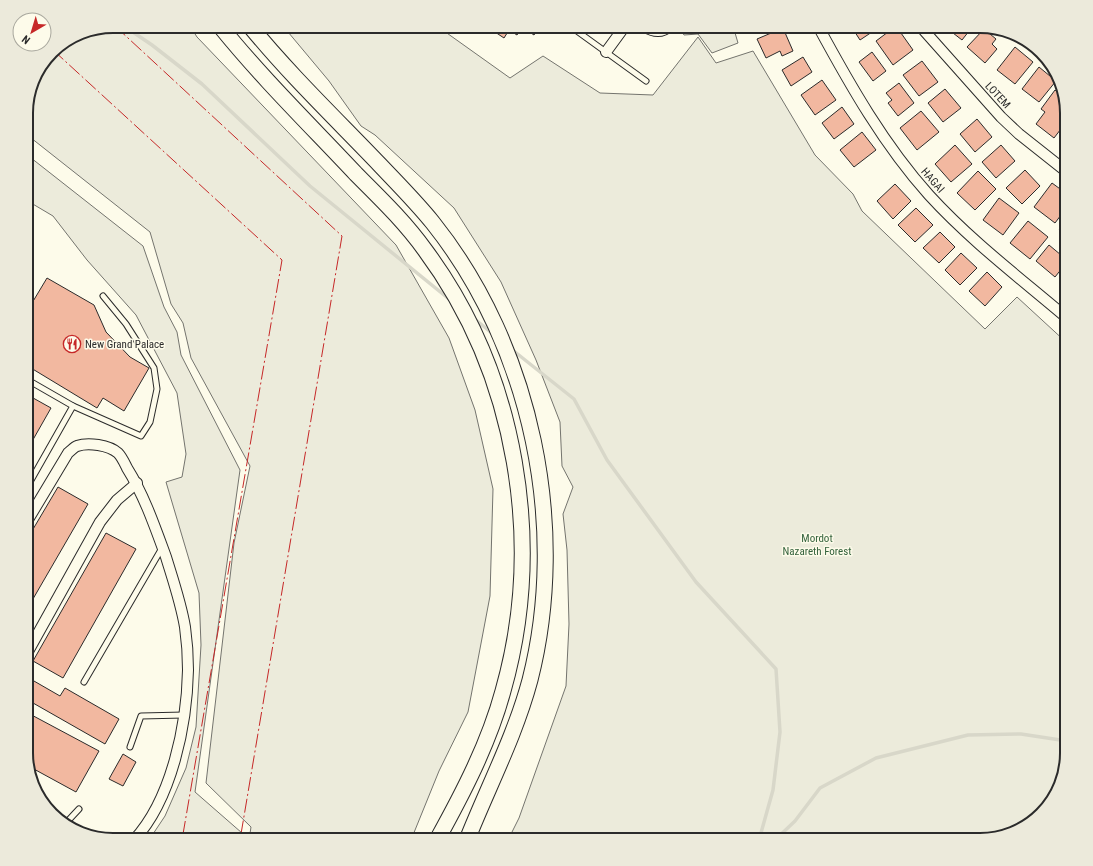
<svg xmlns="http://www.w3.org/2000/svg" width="1093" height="866" viewBox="0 0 1093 866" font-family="'Roboto Condensed',sans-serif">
	<rect width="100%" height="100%" fill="#fdfbea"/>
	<g fill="#ecebdb" stroke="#74746e">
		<path d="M113 26H190L197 37 396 245 449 338 475 410 493 489 490 596 468 712 439 771 411 840H249L251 827 206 783 234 543 250 466 191 358 183 323 171 304 150 232 26 134V107L35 75 55 48 80 33Z"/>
		<path d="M283 26H437L510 78 543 56 600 93 653 95 698 37 716 63 753 51 815 155 853 194 862 211 985 329 1017 297 1067 343V753L1062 781 1046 810 1018 831 980 840H508L519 818 566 686 569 624 567 550 563 514 573 487 562 466 560 422 536 360 501 282 454 208 375 135 361 126 329 81Z"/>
		<path d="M678 26H733L738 43 712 53 698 34 684 35Z"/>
		<path d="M26 154 143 246 164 307 177 332 181 355 240 470 195 792 242 833 241 840H149L165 816 186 768 196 727 201 645 199 593 166 482 182 477 186 454 177 393 136 315 87 260 53 216 26 200Z"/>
	</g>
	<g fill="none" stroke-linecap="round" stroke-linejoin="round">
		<g stroke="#d8d7c9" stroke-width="3.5">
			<path d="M124 26 152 45 202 84 310 186 449 299"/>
			<path d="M471 316 493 334"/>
			<path d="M510 348 574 399 607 460 696 582 776 669 780 732 773 790 759 840"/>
			<path d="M775 840 795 821 820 788 876 758 968 735 1021 734 1067 741"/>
		</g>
	</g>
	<g fill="#f2b8a0" stroke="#2b2b2b">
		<path d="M486 26H540L534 35 522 27 517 35 509 30 504 38Z"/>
		<path d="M744 26H764L747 33Z"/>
		<path d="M851 26H881L860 40Z"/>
		<path d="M896 26 913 50 893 65 876 41Z"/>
		<path d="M944 26H973L962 40Z"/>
		<path d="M783 28 793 51 782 56 780 51 766 58 757 39Z"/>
		<path d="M984 29 996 39 992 44 997 49 985 63 967 47Z"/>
		<path d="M1015 47 1033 62 1015 84 997 70Z"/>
		<path d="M872 52 886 71 873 81 859 62Z"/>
		<path d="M803 57 812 72 791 86 782 70Z"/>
		<path d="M922 61 938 82 919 96 903 75Z"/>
		<path d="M1039 67 1056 81 1039 102 1022 89Z"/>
		<path d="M822 80 836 100 815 115 801 95Z"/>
		<path d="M899 83 914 103 898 116 888 103 892 100 886 93Z"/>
		<path d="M945 89 961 108 943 122 928 103Z"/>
		<path d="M1055 90 1063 96 1067 113V121L1054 138 1036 124 1045 112 1041 109Z"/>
		<path d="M842 107 854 124 834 139 822 123Z"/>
		<path d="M921 111 939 132 917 150 900 128Z"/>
		<path d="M977 119 992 137 975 152 960 134Z"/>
		<path d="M862 132 876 150 854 167 840 150Z"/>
		<path d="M955 145 972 164 951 182 935 164Z"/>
		<path d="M1001 145 1015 161 996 178 982 162Z"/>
		<path d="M1025 170 1040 186 1022 204 1006 188Z"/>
		<path d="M978 171 996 189 975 210 957 193Z"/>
		<path d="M1052 183 1067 194V207L1055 223 1034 207Z"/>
		<path d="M895 184 911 201 893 219 877 201Z"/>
		<path d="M999 198 1019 213 1003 235 983 220Z"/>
		<path d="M916 208 933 225 915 242 898 225Z"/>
		<path d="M1028 221 1048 237 1030 259 1010 243Z"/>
		<path d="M1067 221V237L1059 230Z"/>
		<path d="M940 232 955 247 939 263 923 248Z"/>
		<path d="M1049 245 1067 260V262L1055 277 1036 261Z"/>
		<path d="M961 253 977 268 960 285 945 270Z"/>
		<path d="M987 272 1002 287 985 306 969 291Z"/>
		<path d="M47 278 94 305 106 332 130 357 149 368 124 411 103 398 97 408 26 365V313Z"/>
		<path d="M26 394 51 408 26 452Z"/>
		<path d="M58 487 88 504 26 611V541Z"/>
		<path d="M106 533 136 549 63 678 33 661Z"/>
		<path d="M27 677 60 696 65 688 119 719 105 744 26 699Z"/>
		<path d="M26 712 99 751 76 792 32 768 30 772 26 758Z"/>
		<path d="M123 754 136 762 123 786 109 779Z"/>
	</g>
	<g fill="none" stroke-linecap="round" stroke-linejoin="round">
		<defs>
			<g id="lane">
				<path d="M570 26 646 81"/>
				<path d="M73 406 141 436 150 422 157 389 154 368 126 324 103 296"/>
				<path d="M26 489 73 406 26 379"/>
				<path d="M84 682 162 548"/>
				<path d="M130 747 141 716 184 715"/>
				<path d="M65 824 79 809"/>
			</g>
			<g id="street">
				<path d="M644 26C653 32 662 33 670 26"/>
				<path d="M818 26C850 85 884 145 929 195 971 241 1020 278 1067 318"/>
				<path d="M920 26 1001 117 1019 134 1067 172"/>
				<path d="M606 52 625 26"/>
				<path d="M26 523 68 453C71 451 74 447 77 446 88 442 109 445 118 453 122 457 125 464 127 468 144 495 155 527 166 557 173 580 181 603 185 627 187 641 188 656 188 670 187 724 172 799 134 840"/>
				<path d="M26 655 100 522 117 500 137 483"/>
			</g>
			<g id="secondary">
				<path d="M220 26C262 78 310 125 356 174 380 198 405 222 425 250 517 374 545 543 503 691 489 743 463 793 437 840"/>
				<path d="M250 26C290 75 336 119 380 165 398 184 417 203 433 223 532 347 569 527 530 680 515 736 488 787 467 840"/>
			</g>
		</defs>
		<use href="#lane" stroke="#2b2b2b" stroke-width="7"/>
		<use href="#street" stroke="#2b2b2b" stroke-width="12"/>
		<use href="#secondary" stroke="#2b2b2b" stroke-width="17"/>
		<use href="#lane" stroke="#fdfbea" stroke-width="5"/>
		<use href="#street" stroke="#fdfbea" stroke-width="10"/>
		<use href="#secondary" stroke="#fdfbea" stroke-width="15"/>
		<g stroke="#c62828" stroke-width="1" stroke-dasharray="14 3 2 3" stroke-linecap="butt">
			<path d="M115 26 342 236 240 840"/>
			<path d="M53 50 282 260 182 840"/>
		</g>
	</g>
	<defs>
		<symbol id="restaurant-ring" viewBox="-11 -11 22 22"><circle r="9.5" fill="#fdfbea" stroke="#c62828" stroke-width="1.5"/><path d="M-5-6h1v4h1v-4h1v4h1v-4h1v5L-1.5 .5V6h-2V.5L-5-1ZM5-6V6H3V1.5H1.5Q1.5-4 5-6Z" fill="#c62828"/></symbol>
	</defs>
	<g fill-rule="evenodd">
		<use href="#restaurant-ring" x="62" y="334" width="20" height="20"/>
	</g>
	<g text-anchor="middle" stroke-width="3" stroke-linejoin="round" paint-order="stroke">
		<g font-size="11" fill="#2b2b2b" stroke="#fdfbea">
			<text transform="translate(998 95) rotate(47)" y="4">LOTEM</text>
			<text transform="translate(933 180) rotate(49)" y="4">HAGAI</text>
		</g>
		<g font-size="11" fill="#2b2b2b" stroke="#fdfbea" text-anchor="start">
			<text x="85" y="348">New Grand Palace</text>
		</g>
		<g font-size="11" fill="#34623c" stroke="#fdfbea">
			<text x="817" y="542">Mordot<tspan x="817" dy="13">Nazareth Forest</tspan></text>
		</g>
	</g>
	<path d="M0 0H1093V866H0ZM113 33H980A80 80 0 0 1 1060 113V753A80 80 0 0 1 980 833H113A80 80 0 0 1 33 753V113A80 80 0 0 1 113 33Z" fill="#eceadb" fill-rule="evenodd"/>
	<path fill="none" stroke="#2b2b2b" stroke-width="2" d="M113 33H980A80 80 0 0 1 1060 113V753A80 80 0 0 1 980 833H113A80 80 0 0 1 33 753V113A80 80 0 0 1 113 33Z"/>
	<g transform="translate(32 32) rotate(218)"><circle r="19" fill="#fdfbea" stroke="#a9a89e"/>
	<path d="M0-3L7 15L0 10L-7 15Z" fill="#c62828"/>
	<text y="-6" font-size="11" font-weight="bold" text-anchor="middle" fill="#2b2b2b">N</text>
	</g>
</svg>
